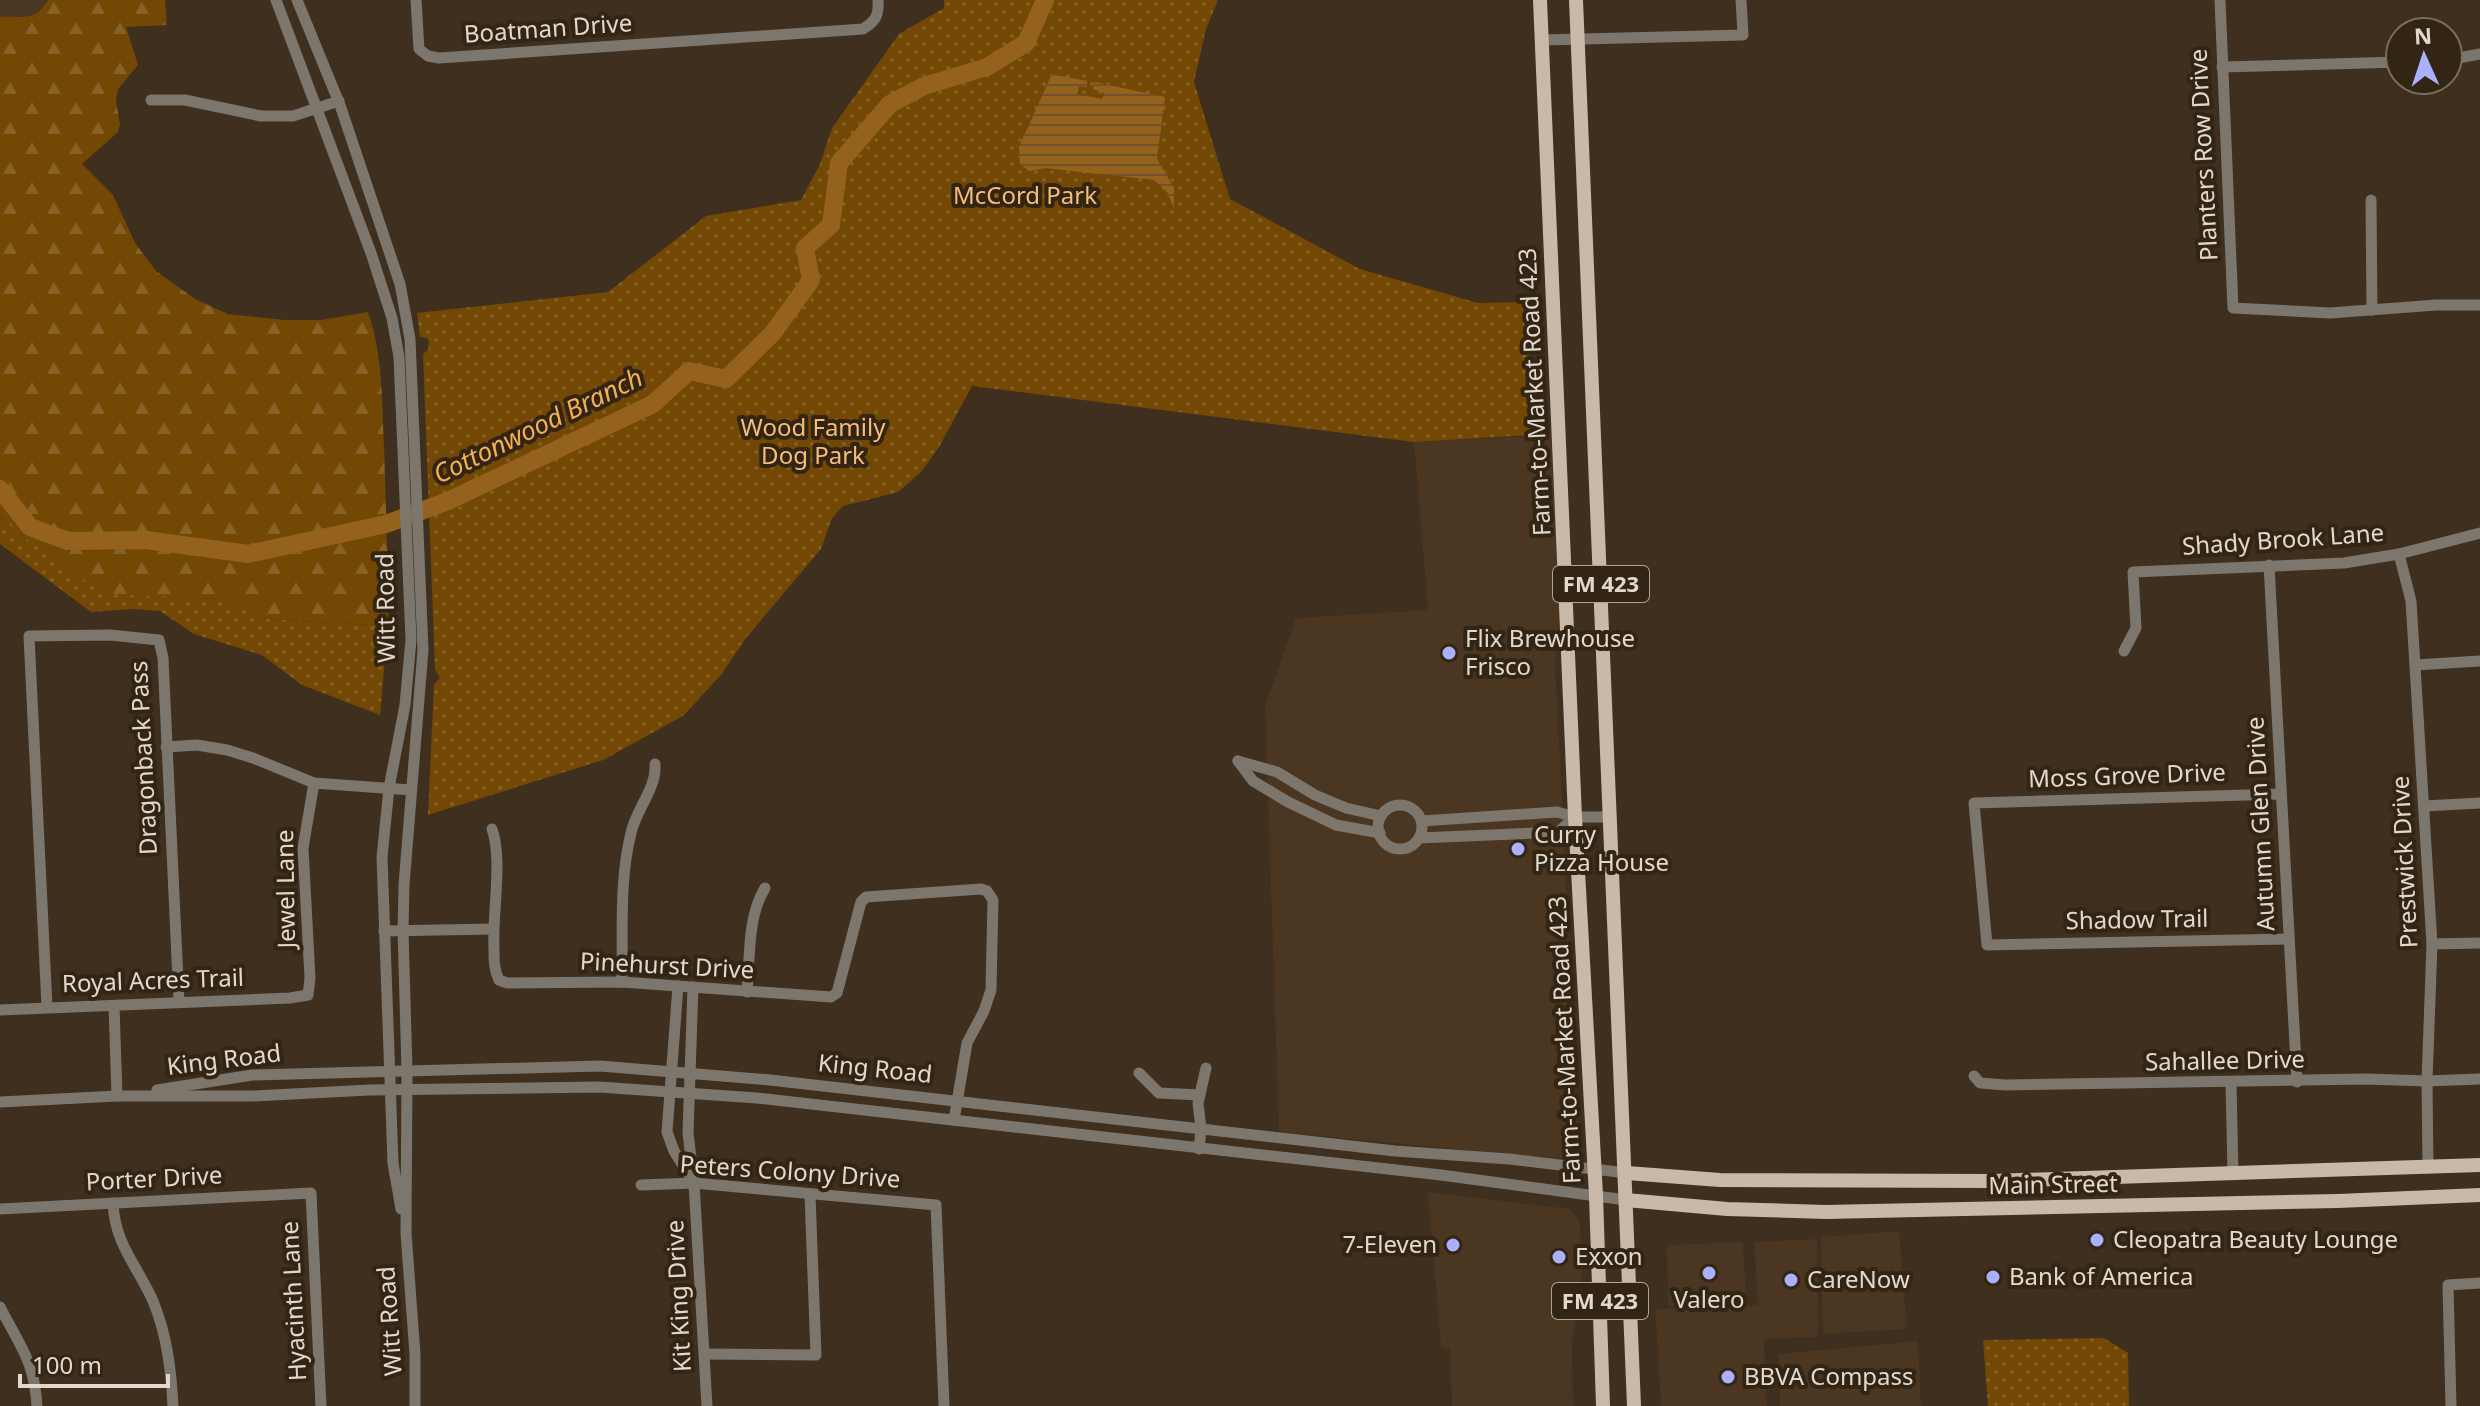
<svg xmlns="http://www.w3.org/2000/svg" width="2480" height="1406" viewBox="0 0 2480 1406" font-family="'Noto Sans',sans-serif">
	<defs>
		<pattern id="green-dots" width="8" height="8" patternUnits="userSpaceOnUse" patternTransform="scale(2)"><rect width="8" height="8" fill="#724804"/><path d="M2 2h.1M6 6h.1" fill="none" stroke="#866227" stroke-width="1.8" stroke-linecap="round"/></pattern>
		<pattern id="forest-firs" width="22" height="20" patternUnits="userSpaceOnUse" patternTransform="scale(2)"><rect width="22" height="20" fill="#724804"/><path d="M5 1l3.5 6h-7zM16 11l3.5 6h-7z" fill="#866227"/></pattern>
		<pattern id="water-rules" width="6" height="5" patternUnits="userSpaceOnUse" patternTransform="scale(2)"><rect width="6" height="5" fill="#94621d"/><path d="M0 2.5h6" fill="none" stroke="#70532c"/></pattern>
	</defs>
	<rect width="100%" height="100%" fill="#3e2f1e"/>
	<g fill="#4a3621">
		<path d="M0 0H48L42 11 34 17H0Z"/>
		<path d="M1551 435 1560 613 1555 663 1569 932 1566 988 1573 1135 1571 1151 1566 1157 1559 1159 1279 1132 1265 706 1296 618 1428 610 1414 442Z"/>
		<path d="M1428 1192 1570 1209 1580 1222 1582 1280 1572 1343 1573 1406H1452L1450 1349 1441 1348Z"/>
		<path d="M1899 1231 1907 1329 1823 1334 1821 1237Z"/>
		<path d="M1817 1239 1818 1337 1764 1339 1767 1406H1661L1655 1309 1758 1305 1754 1242Z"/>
		<path d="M1743 1242 1746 1303 1668 1306 1667 1245Z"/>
		<path d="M1918 1341 1921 1406H1780L1778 1354Z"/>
	</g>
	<g fill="url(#green-dots)">
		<path d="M944 0H1218L1206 29 1194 82 1230 199 1360 269 1478 303 1527 302 1532 435 1414 442 972 386 939 447 921 472 898 492 843 506 832 518 821 549 746 638 721 675 683 716 603 760 428 815 434 684 440 678 435 669 423 354 428 350 429 342 427 338 420 337 417 313 608 292 706 216 801 200 820 164 832 128 899 34 944 8Z"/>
		<path d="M0 517 34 545 179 597 221 599 267 619 388 626 380 715 302 685 262 655 194 634 160 611 133 609 91 612 0 544Z"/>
		<path d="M2104 1338 2128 1353 2129 1406H1988L1983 1340Z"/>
	</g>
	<path fill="url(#forest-firs)" d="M48 0H165L167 25 126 27 138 65 118 89 116 101 120 124 118 132 82 164 113 195 135 243 156 271 195 299 228 314 285 320H321L368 312C383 355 382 401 384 447 386 507 388 566 388 626L267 619 221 599 105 594 34 545 0 517V17C24 16 35 22 48 0Z"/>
	<path fill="url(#water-rules)" d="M1052 74 1087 81V87L1079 86 1077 94 1102 99 1104 93 1093 89 1095 82 1165 97 1157 159 1174 188V209L1167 192 1154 180 1045 168 1029 171 1020 164 1019 147Z"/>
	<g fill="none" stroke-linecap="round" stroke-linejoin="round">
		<path stroke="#94621d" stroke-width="18" d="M0 489 30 527 68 541 146 540 248 554 386 524 448 501 653 404 689 371 726 379 773 333 811 280 805 248 831 225 839 163 890 104 924 86 987 67 1026 43 1045 0"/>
		<g stroke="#7d766d" stroke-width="11">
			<path d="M276 0 371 253 392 318 399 357 411 640 405 705 389 788 382 857 393 1163 401 1209"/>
			<path d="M297 0 340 105 400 284 410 339 423 650 404 885 403 931 407 1070 406 1233 415 1354V1406"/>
			<path d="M416 0 419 49 428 56 439 58 863 29C876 21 879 15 878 0"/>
			<path d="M2220 0 2233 308 2330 313 2436 305H2480"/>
			<path d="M1542 40 1743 35 1741 0"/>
			<path d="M2448 60 2480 54"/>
			<path d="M2222 67 2400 62"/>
			<path d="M151 100H185L261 116H293L339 101"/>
			<path d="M2371 200 2372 310"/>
			<path d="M2399 554 2411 601 2432 944 2427 1081 2428 1168"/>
			<path d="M2269 565 2297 1082"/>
			<path d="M2124 651 2136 628 2133 572 2344 563 2399 554 2480 533"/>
			<path d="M2415 665 2480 661"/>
			<path d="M166 747 197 745 227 750 253 758 314 783 411 790"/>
			<path d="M1238 761 1253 781 1288 802 1336 825 1380 833"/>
			<path d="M1238 761 1277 772 1315 795 1346 808 1381 816"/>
			<path d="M2281 794 1974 803 1987 945 2289 939"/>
			<circle cx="1400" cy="827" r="22"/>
			<path d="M2424 806 2480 803"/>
			<path d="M1422 821 1557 812 1575 817H1611"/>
			<path d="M492 829C503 860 492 914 494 949 494 960 494 970 499 980L507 983 622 982 831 997 837 993 861 902 866 897 981 889 987 891 993 900 991 990 984 1011 967 1043 954 1120"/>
			<path d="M1419 838 1558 832 1575 817"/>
			<path d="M384 931 493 929"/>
			<path d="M2432 944 2480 943"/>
			<path d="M622 982C623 933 619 881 631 833 636 809 657 788 655 764"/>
			<path d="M678 986 667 1132 674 1151 694 1183 688 1133 693 987"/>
			<path d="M747 992C750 960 747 917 765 888"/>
			<path d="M114 1006 117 1096"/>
			<path d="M47 1007 29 636 110 635 159 640 163 658 179 1002"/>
			<path d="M0 1010 290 998 308 995 310 978 303 848 314 783"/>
			<path d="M1139 1073 1159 1093 1200 1095"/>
			<path d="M1974 1076 1980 1083 2005 1085 2367 1079 2427 1081 2480 1079"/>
			<path d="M2231 1083 2233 1174"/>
			<path d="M157 1090 252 1075 600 1066 770 1080 1395 1151 1509 1159 1627 1173"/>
			<path d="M0 1102 117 1096H252L369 1090 599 1087 757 1098 1441 1175 1626 1200"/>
			<path d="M1199 1149 1201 1129 1198 1103 1206 1068"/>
			<path d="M694 1183 707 1406"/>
			<path d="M641 1185 694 1183 936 1205 944 1406"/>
			<path d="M113 1203C115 1245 137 1265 153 1301 167 1335 171 1369 173 1406"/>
			<path d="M0 1209 311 1193 321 1406"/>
			<path d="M0 1307C20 1346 34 1360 37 1406"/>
			<path d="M705 1354 816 1355 810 1195"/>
			<path d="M2451 1406 2448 1285 2480 1283"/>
		</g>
		<g stroke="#c9b9a8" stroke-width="14">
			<path d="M1540 0 1575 817 1596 1195 1603 1406"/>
			<path d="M1576 0 1634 1406"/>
			<path d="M1627 1173 1720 1180 1992 1181 2480 1165"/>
			<path d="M1626 1200 1727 1209 1826 1212 2338 1201 2480 1195"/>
		</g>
	</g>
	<g fill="#aab0fb" stroke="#332514" stroke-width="3">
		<circle cx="1449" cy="653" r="8"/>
		<circle cx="1518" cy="849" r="8"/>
		<circle cx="2097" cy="1240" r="8"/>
		<circle cx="1453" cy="1245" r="8"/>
		<circle cx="1559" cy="1257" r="8"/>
		<circle cx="1709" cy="1273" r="8"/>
		<circle cx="1993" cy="1277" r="8"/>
		<circle cx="1791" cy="1280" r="8"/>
		<circle cx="1728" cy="1377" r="8"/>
	</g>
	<g text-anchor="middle" stroke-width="8" stroke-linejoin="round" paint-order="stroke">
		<g fill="#332514" stroke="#aea396" stroke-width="2">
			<rect x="1553" y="566" width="96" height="36" rx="6"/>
			<rect x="1552" y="1283" width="96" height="36" rx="6"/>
		</g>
		<g font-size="22" font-weight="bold" fill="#e2d9ce">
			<text x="1601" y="592">FM 423</text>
			<text x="1600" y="1309">FM 423</text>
		</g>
		<g font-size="24" fill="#e2d9ce" stroke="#332514">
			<text transform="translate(548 29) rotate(-4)" y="8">Boatman Drive</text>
			<text transform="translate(2204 155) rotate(-93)" y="8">Planters Row Drive</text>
			<text transform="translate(1535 392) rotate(-93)" y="8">Farm-to-Market Road 423</text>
			<text transform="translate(2283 540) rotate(-4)" y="8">Shady Brook Lane</text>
			<text transform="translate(386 608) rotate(-91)" y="8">Witt Road</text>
			<text transform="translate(144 758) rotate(-93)" y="8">Dragonback Pass</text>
			<text transform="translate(2127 776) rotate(-2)" y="8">Moss Grove Drive</text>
			<text transform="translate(2261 824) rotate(-93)" y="8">Autumn Glen Drive</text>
			<text transform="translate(2405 862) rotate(-93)" y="8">Prestwick Drive</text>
			<text transform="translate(286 889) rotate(-91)" y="8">Jewel Lane</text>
			<text transform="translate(2137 920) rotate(-1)" y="8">Shadow Trail</text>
			<text transform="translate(667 966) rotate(3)" y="8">Pinehurst Drive</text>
			<text transform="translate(153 981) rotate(-2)" y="8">Royal Acres Trail</text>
			<text transform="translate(1565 1040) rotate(-93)" y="8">Farm-to-Market Road 423</text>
			<text transform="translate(224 1060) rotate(-7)" y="8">King Road</text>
			<text transform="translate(2225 1061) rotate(-1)" y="8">Sahallee Drive</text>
			<text transform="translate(875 1069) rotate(6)" y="8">King Road</text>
			<text transform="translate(790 1172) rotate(4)" y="8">Peters Colony Drive</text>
			<text transform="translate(154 1179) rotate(-3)" y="8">Porter Drive</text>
			<text transform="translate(2053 1185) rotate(-1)" y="8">Main Street</text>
			<text transform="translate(679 1296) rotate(-93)" y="8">Kit King Drive</text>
			<text transform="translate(294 1301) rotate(-93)" y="8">Hyacinth Lane</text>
			<text transform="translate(390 1321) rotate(-94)" y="8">Witt Road</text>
		</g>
		<g font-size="24" fill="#f6bd79" stroke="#332514">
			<text x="1025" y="204">McCord Park</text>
			<text x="813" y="436">Wood Family<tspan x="813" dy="28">Dog Park</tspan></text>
		</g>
		<g font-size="24" fill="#e2d9ce" stroke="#332514" text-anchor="start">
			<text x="1465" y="647">Flix Brewhouse<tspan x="1465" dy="28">Frisco</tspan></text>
			<text x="1534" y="843">Curry<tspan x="1534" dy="28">Pizza House</tspan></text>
			<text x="2113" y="1248">Cleopatra Beauty Lounge</text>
			<text x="1437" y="1253" text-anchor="end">7-Eleven</text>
			<text x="1575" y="1265">Exxon</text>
			<text x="2009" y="1285">Bank of America</text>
			<text x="1807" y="1288">CareNow</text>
			<text x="1709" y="1308" text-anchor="middle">Valero</text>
			<text x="1744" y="1385">BBVA Compass</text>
		</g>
		<g font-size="26" font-style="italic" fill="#f5ae54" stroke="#332514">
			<text transform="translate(538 426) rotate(-26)" y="9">Cottonwood Branch</text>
		</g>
	</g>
	<g transform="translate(2424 56) rotate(357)"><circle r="38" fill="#332514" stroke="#796d5e" stroke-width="2"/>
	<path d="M0-6L14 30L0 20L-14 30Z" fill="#aab0fb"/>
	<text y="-12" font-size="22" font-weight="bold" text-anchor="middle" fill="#e2d9ce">N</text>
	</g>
	<path d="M20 1374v12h148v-12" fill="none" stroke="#e2d9ce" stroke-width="4"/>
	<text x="32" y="1374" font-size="24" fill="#e2d9ce" stroke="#332514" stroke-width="6" paint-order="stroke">100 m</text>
</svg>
